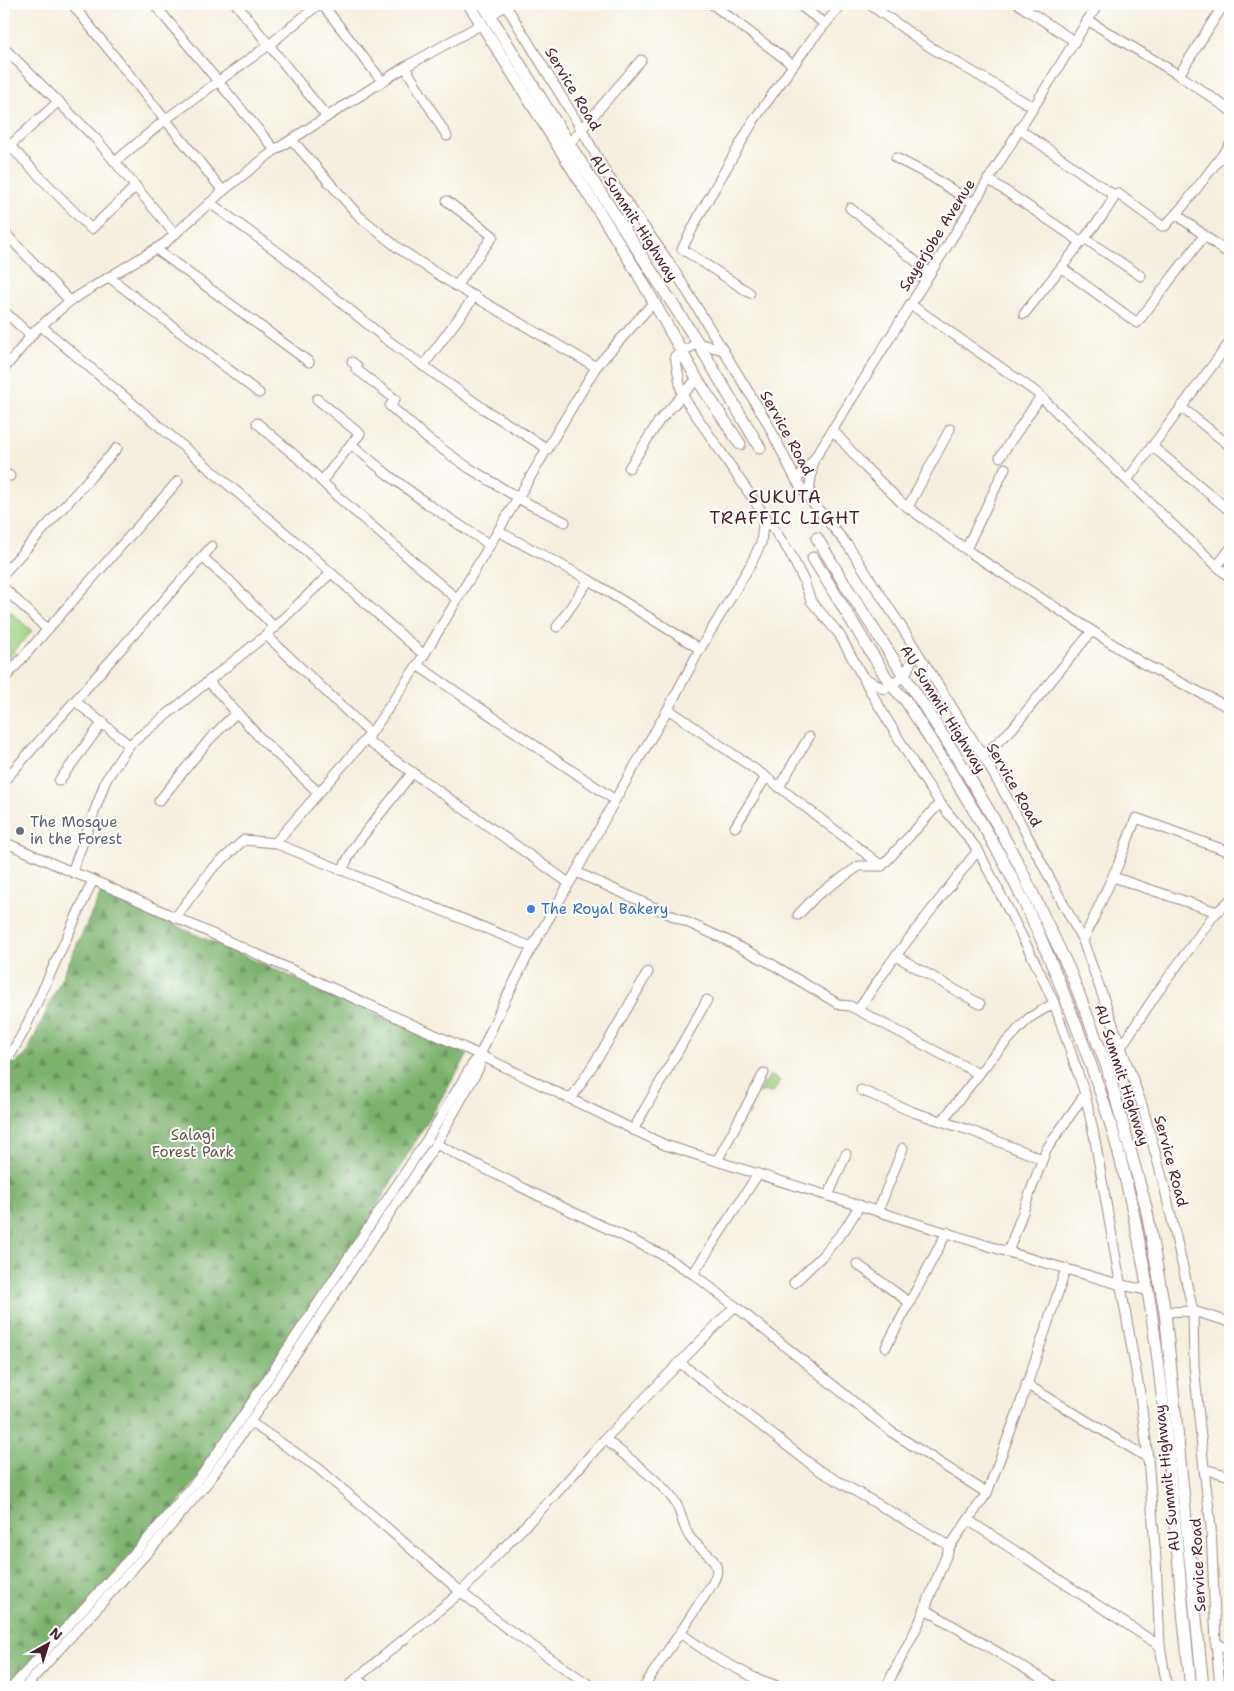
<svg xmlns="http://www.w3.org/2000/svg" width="1234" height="1691" font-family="'Shantell Sans',sans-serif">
  <defs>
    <pattern id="grass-dots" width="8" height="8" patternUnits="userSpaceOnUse" patternTransform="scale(1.25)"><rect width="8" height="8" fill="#9cd080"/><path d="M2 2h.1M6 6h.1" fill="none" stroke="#88b26f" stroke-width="1.8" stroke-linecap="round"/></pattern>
    <pattern id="forest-firs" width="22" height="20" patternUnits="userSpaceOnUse" patternTransform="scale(1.25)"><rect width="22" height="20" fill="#7db26e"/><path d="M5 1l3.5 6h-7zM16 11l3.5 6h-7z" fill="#68905b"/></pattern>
    <pattern id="park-tufts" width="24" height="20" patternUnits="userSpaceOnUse" patternTransform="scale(1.25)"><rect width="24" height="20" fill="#9cd080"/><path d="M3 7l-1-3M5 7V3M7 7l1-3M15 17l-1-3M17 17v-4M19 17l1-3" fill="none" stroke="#88b26f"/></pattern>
  </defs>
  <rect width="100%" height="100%" fill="#fff"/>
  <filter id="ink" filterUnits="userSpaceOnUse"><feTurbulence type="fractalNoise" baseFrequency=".02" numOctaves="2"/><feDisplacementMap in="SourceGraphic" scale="10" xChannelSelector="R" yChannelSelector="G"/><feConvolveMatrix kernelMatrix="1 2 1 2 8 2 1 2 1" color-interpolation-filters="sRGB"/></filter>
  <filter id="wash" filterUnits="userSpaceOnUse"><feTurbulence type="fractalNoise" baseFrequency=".0096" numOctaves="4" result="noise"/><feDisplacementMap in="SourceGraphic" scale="20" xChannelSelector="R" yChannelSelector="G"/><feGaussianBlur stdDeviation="1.12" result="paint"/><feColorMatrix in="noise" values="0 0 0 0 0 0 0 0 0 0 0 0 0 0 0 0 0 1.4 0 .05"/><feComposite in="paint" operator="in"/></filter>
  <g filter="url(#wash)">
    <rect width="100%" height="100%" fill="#f4efde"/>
    <!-- grass -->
    <polygon fill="url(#grass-dots)" stroke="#737856" points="770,1075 780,1081 774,1091 770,1093 765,1091 759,1093"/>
    <!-- forest -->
    <polygon fill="url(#forest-firs)" stroke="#64684c" points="101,893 468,1054 346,1257 193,1485 150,1539 19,1687 4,1687 4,1065 16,1063 26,1055"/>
    <!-- park -->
    <polygon fill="url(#park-tufts)" stroke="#737856" points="4,606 32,631 4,663"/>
  </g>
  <g filter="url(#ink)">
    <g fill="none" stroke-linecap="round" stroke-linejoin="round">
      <defs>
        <g id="minor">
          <polyline points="72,4 223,191"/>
          <polyline points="154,4 275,150"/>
          <polyline points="236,4 327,117"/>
          <polyline points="322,4 382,81"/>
          <polyline points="505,4 582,130 606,173 671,265 767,422 796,480 808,497 849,547 899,623 983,756 1009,801 1083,941 1142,1105 1163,1181 1193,1311 1194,1365 1204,1469 1211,1527 1216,1643 1220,1687"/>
          <polyline points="712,4 793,65"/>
          <polyline points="798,4 825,24"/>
          <polyline points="869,4 930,47 1033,107"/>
          <polyline points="1018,4 1074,41"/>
          <polyline points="4,5 5,4"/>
          <polyline points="490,15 509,4"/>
          <polyline points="1087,20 1179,75 1230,110"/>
          <polyline points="4,48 96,139 175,234"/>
          <polyline points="405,67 447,136"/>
          <polyline points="1179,75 1224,4"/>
          <polyline points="1019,129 1115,196"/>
          <polyline points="4,140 91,229 136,186"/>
          <polyline points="292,140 359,216 398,248 456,286 596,367"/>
          <polyline points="569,144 641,60"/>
          <polyline points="4,151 59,101"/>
          <polyline points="896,158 927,174 973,203"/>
          <polyline points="115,162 166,119 269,45 319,4"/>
          <polyline points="988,179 1081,242"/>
          <polyline points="447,201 493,236 456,286"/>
          <polyline points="210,203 282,255 386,339 484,409 548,449"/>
          <polyline points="850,208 930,273"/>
          <polyline points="1176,214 1225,251"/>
          <polyline points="4,232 70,301"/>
          <polyline points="1084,238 1141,276"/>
          <polyline points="156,249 309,362"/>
          <polyline points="1062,268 1137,323 1204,236"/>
          <polyline points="109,277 259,393"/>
          <polyline points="750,293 682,249 701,212 754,120 810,42 842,4"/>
          <polyline points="910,304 1036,392 1174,526 1230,578"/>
          <polyline points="4,311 31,336"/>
          <polyline points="1024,314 1103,215 1117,193 1162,226 1165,226 1184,205 1230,145"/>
          <polyline points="41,326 303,548 424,655"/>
          <polyline points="723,350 698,343 675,356 682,395 790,553 804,581 811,601 839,634 876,701 917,769 940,803 978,850 1036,964 1054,1003 1085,1094 1094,1135 1140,1394 1148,1458 1156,1559 1160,1646 1167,1687"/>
          <polyline points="352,362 357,366 356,369 395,399 390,406 429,440 469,468 525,502 565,522"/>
          <polyline points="423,366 475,296"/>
          <polyline points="4,369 36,330 70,301 165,243 223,191 275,150 405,67 482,24"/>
          <polyline points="317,399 360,434 351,444 387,474 426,503 490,545"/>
          <polyline points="1181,407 1230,446"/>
          <polyline points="257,423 299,459 338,497 457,599"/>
          <polyline points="832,429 865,467 902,503 971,553 1142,663 1230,708"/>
          <polyline points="1152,446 1230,511"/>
          <polyline points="1000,457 1041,396"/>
          <polyline points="629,468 659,421 697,379"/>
          <polyline points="4,473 10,476"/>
          <polyline points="796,480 813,461 1098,4"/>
          <polyline points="1127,480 1230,342"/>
          <polyline points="322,481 351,444"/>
          <polyline points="808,497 809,493 813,462"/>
          <polyline points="908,507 950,429"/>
          <polyline points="498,531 589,580 700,649"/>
          <polyline points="966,549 1005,468"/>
          <polyline points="202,557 231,582 275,628"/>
          <polyline points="1217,566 1230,549"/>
          <polyline points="4,573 117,448"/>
          <polyline points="4,588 47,629"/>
          <polyline points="557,627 589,580"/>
          <polyline points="266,635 369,732 369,742 569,883"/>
          <polyline points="417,665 615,800"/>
          <polyline points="863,677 884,689 905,676 916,650"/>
          <polyline points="4,679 178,481"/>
          <polyline points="208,681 261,739 319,793"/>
          <polyline points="75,701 129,745"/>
          <polyline points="668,709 766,777 882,866"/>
          <polyline points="983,756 1012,729 1092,631"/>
          <polyline points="4,781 212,546"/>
          <polyline points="59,781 103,722"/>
          <polyline points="779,787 809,737"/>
          <polyline points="159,801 209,740 236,713"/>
          <polyline points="735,827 766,777"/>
          <polyline points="4,842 72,872 93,880 480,1055 665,1145 1008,1252 1121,1285 1147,1290"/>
          <polyline points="275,843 372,732 424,655 596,367 653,303"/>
          <polyline points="342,870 354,847 413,772"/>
          <polyline points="72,872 106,780 129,745 266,635 331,573"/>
          <polyline points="576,872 724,939 770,963 840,1005 850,1006 979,1074"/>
          <polyline points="1113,877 1217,912"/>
          <polyline points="798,915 817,895 859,866 882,866 940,803"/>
          <polyline points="175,918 211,870 244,840 275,843 532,947"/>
          <polyline points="1083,941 1118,865 1136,818 1230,852"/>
          <polyline points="896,956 980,1004"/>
          <polyline points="858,1010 891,962 978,850"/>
          <polyline points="1121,1047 1157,993 1214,915 1230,900"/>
          <polyline points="4,1059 11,1054 24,1031 93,880"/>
          <polyline points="861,1090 913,1112 972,1131 1042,1159"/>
          <polyline points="571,1099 609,1040 648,972"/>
          <polyline points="942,1121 993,1056 1029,1018 1054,1003"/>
          <polyline points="633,1130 707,1000"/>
          <polyline points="436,1144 535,1194 663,1255 693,1274 735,1306 890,1431 987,1493"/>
          <polyline points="717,1161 764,1073"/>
          <polyline points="828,1196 846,1154"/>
          <polyline points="878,1211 903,1148"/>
          <polyline points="1008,1252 1046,1150 1085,1094"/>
          <polyline points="857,1264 910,1303"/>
          <polyline points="693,1274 758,1174"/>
          <polyline points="794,1283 824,1254 845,1229 860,1205"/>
          <polyline points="1165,1312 1193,1311 1230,1322"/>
          <polyline points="886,1347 947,1232"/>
          <polyline points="679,1362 817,1469 950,1546"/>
          <polyline points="1026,1384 1148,1458"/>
          <polyline points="250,1422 318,1468 461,1592 505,1627 592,1687"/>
          <path d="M 605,1439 C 626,1457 659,1479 675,1502 C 683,1514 682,1529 692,1540 C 700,1549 721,1560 716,1575 C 713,1586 704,1596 698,1605 C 681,1633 661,1659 644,1687"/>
          <polyline points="1204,1469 1230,1476"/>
          <polyline points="968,1520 1160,1646"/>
          <polyline points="925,1609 1056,1687"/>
          <polyline points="680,1633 713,1656 755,1678 780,1687"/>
          <polyline points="1216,1643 1230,1650"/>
          <polyline points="357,1678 367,1687"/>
          <polyline points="12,1687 150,1536 201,1476 242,1417 428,1138 472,1065 480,1055 502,1006 532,947 576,872 615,800 668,709 700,649 751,564 761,543 764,515"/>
          <polyline points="25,1687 157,1542 208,1482 250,1422 436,1144 479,1068 480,1056"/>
          <polyline points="348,1687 357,1678 461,1592 551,1499 605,1439 735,1306"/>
          <polyline points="886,1687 920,1621 950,1546 987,1493 1018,1411 1066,1269"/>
        </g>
        <g id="major">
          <polyline points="469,4 637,272 697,379 740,444"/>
          <polyline points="483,4 569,144 698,343 760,448"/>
          <polyline points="817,538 844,583 959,760 999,828 1020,867 1070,971 1107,1067 1146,1207 1165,1312 1203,1687"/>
          <path d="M 813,558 L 891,685 L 906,701 C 935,747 964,793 991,839 C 1025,898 1052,961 1076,1025 C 1094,1072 1111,1120 1123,1169 C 1166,1338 1171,1514 1191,1687"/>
        </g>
      </defs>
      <!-- minor casing -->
      <use href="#minor" stroke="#9f8784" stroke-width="11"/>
      <!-- major casing -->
      <use href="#major" stroke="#9f8784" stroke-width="13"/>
      <!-- minor -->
      <use href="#minor" stroke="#fff" stroke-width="9"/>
      <!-- major -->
      <use href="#major" stroke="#fff" stroke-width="11"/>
    </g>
  </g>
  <!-- markers -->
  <circle fill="#6b7280" stroke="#fff" stroke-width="2" cx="20" cy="831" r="5"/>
  <circle fill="#3f7fe0" stroke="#fff" stroke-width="2" cx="531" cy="909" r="5"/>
  <g text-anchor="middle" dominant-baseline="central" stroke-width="4" stroke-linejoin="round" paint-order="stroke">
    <!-- street labels -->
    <g font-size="15" fill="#4a1f2b" stroke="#fff">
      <text transform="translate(573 89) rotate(59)">Service Road</text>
      <text transform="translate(634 218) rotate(57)">AU Summit Highway</text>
      <text transform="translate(937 235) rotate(-58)">Sayerjobe Avenue</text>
      <text transform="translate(787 433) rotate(61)">Service Road</text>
      <text transform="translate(943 709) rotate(58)">AU Summit Highway</text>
      <text transform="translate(1014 785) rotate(60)">Service Road</text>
      <text transform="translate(1122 1075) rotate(72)">AU Summit Highway</text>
      <text transform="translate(1171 1161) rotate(75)">Service Road</text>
      <text transform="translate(1167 1478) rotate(-96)">AU Summit Highway</text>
      <text transform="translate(1198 1565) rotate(-93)">Service Road</text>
    </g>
    <!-- worship labels -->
    <g font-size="15" fill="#5b616d" stroke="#fff" text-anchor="start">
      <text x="30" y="822">The Mosque<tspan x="30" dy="17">in the Forest</tspan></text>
    </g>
    <!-- shop labels -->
    <g font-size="15" fill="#366cbe" stroke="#fff" text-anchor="start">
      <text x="541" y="909">The Royal Bakery</text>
    </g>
    <!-- park labels -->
    <g font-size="15" fill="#635444" stroke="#fff">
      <text x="193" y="1135">Salagi<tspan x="193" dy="17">Forest Park</tspan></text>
    </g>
    <!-- quarter labels -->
    <g font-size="18" letter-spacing="1" fill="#4a1f2b" stroke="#fff">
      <text x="785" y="497">SUKUTA<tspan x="785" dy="21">TRAFFIC LIGHT</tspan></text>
    </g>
  </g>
  <!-- margin -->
  <rect width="1234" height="1691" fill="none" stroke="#fff" stroke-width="20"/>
  <!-- north arrow -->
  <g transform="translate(48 1644) rotate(39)" stroke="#ffffff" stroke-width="4" paint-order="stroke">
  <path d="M0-4L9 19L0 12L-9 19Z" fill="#4a1f2b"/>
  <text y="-8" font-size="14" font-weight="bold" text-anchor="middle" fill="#4a1f2b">N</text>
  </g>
</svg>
